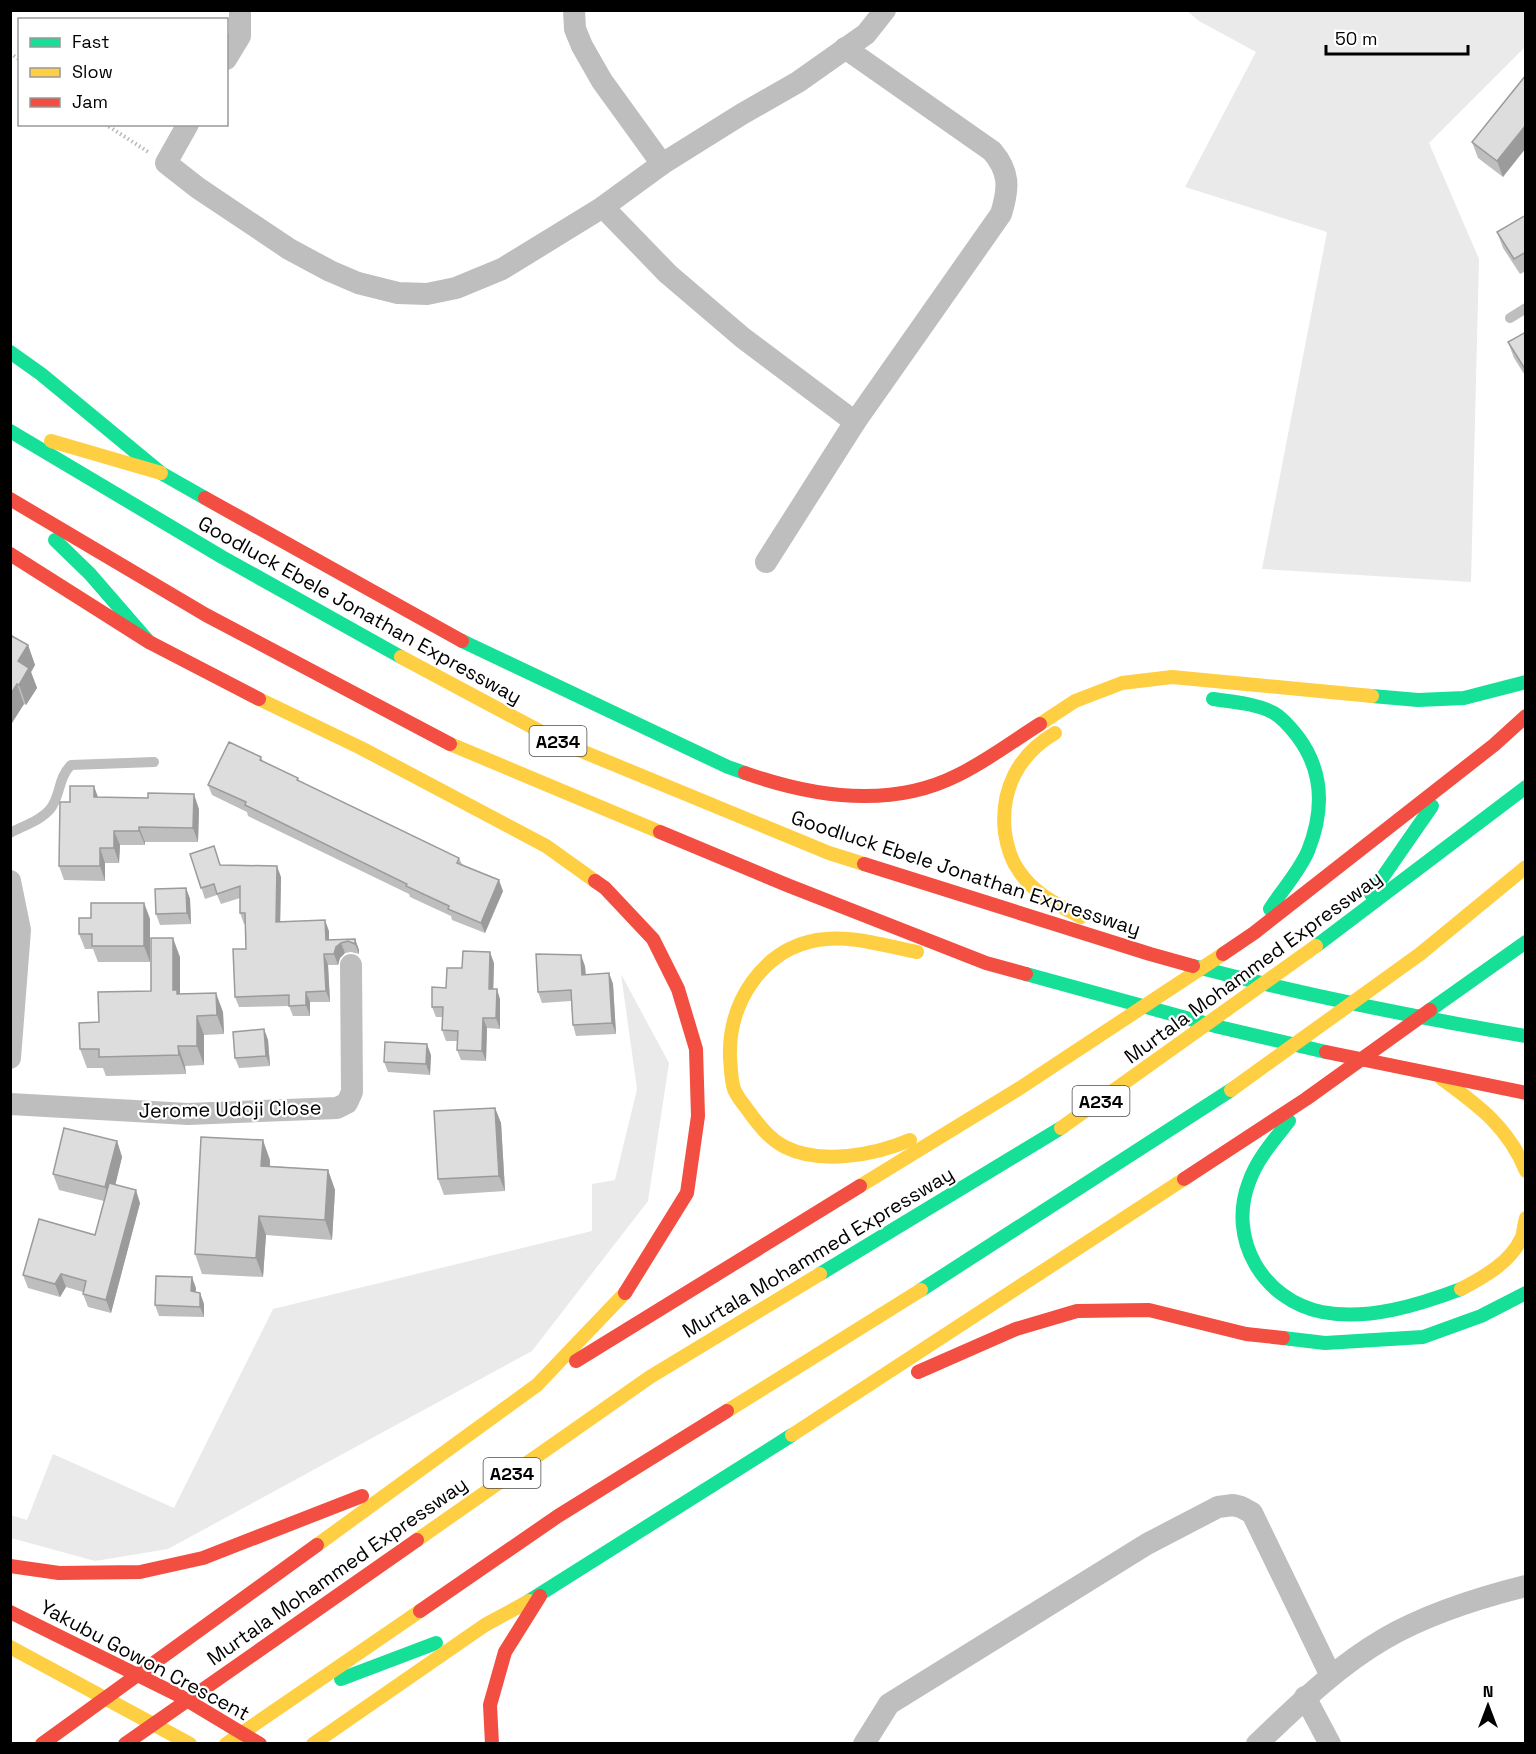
<svg xmlns="http://www.w3.org/2000/svg" width="1536" height="1754" font-family="'Space Grotesk',sans-serif">
  <rect width="100%" height="100%" fill="#fff"/>
  <!-- green -->
  <g fill="#eaeaea">
    <polygon points="1187,11 1525,11 1525,47 1429,143 1479,259 1471,582 1262,569 1327,232 1185,187 1256,52 1199,21"/>
    <polygon points="621,974 669,1063 648,1201 532,1351 168,1549 95,1561 11,1538 10,1515 27,1520 53,1454 174,1508 273,1309 592,1231 592,1184 615,1180 637,1089"/>
  </g>
  <g fill="none" stroke-linecap="round" stroke-linejoin="round">
    <!-- path -->
    <g stroke="#b8b8b8" stroke-width="4" stroke-dasharray="1.5 3" stroke-linecap="butt">
      <polyline points="10,53 20,60"/>
      <polyline points="105,124 150,153"/>
    </g>
    <!-- lane -->
    <g stroke="#bebebe" stroke-width="10">
      <polyline points="1510,318 1526,308"/>
      <path d="M 10,833 C 23,826 42,820 51,808 C 61,794 58,778 71,765 L 154,762"/>
    </g>
    <!-- street -->
    <g stroke="#bebebe" stroke-width="22">
      <polyline points="574,10 575,29 582,46 602,81 662,164"/>
      <polyline points="226,59 240,36 240,10"/>
      <polyline points="188,124 166,163 198,188 289,249 330,271 358,283 398,293 427,294 456,288 502,269 603,207 662,164 742,114 798,82 866,34 885,10"/>
      <polyline points="603,207 668,274 743,338 855,422"/>
      <path d="M 766,562 L 855,422 L 1001,214 C 1009,188 1010,172 992,151 L 845,48"/>
      <polyline points="10,881 20,930 10,1058"/>
      <polyline points="10,1104 188,1114 337,1108 347,1103 352,1092 351,965"/>
      <polyline points="1305,1697 1330,1744"/>
      <polyline points="864,1744 889,1704 1147,1544 1218,1507 1233,1505 1241,1507 1252,1513 1331,1676"/>
      <path d="M 1257,1744 C 1297,1706 1336,1667 1384,1639 C 1427,1614 1478,1598 1526,1586"/>
    </g>
    <!-- fast -->
    <g stroke="#16e098" stroke-width="14">
      <polyline points="10,352 41,374 161,473 205,498"/>
      <polyline points="10,431 222,557 401,657"/>
      <polyline points="55,540 90,574 149,642"/>
      <polyline points="462,641 728,767 745,773"/>
      <polyline points="1372,696 1418,700 1464,698 1526,682"/>
      <path d="M 1213,699 C 1232,702 1254,703 1272,712 C 1282,717 1291,728 1298,737 C 1324,772 1324,811 1308,851 C 1299,872 1282,890 1270,909"/>
      <polyline points="1371,894 1432,806"/>
      <polyline points="1316,946 1526,787"/>
      <path d="M 1193,966 C 1304,995 1413,1017 1526,1036"/>
      <polyline points="1026,974 1219,1027 1326,1052"/>
      <polyline points="1430,1010 1526,942"/>
      <path d="M 1289,1121 C 1274,1140 1257,1159 1249,1182 C 1227,1239 1263,1300 1322,1312 C 1367,1321 1419,1305 1461,1289"/>
      <polyline points="820,1274 1061,1128"/>
      <polyline points="921,1290 1231,1090"/>
      <polyline points="1283,1338 1325,1343 1423,1337 1481,1316 1526,1293"/>
      <polyline points="529,1601 792,1435"/>
      <polyline points="341,1679 436,1643"/>
    </g>
    <!-- slow -->
    <g stroke="#ffcf43" stroke-width="14">
      <polyline points="51,441 161,473"/>
      <polyline points="401,657 562,743 829,853 864,864"/>
      <polyline points="259,699 361,748 546,846 595,881"/>
      <polyline points="1040,724 1075,701 1122,683 1172,677 1372,696"/>
      <path d="M 1055,733 C 1018,755 1000,790 1005,833 C 1007,846 1011,860 1019,871 C 1033,893 1058,905 1081,917"/>
      <polyline points="450,744 660,832"/>
      <path d="M 1442,1079 C 1479,1106 1508,1127 1526,1171"/>
      <polyline points="1231,1090 1420,954 1526,867"/>
      <polyline points="1061,1128 1316,946"/>
      <path d="M 910,1140 C 875,1155 821,1165 785,1147 C 769,1139 757,1123 747,1109 C 742,1102 737,1097 734,1089 C 731,1080 731,1068 730,1058 C 728,1003 762,950 817,940 C 850,934 885,946 917,952"/>
      <polyline points="860,1186 1020,1088 1223,954"/>
      <path d="M 1461,1289 C 1484,1277 1511,1262 1522,1237 C 1524,1231 1524,1224 1526,1218"/>
      <polyline points="727,1411 921,1290"/>
      <polyline points="792,1435 1184,1179"/>
      <polyline points="417,1540 650,1377 820,1274"/>
      <polyline points="317,1545 537,1385 625,1293"/>
      <polyline points="10,1647 190,1744"/>
      <polyline points="226,1744 420,1611"/>
      <polyline points="313,1744 485,1625 529,1601"/>
    </g>
    <!-- jam -->
    <g stroke="#f24e42" stroke-width="14">
      <polyline points="205,498 462,641"/>
      <polyline points="10,499 206,615 450,744"/>
      <polyline points="10,554 149,642 259,699"/>
      <path d="M 745,773 C 813,797 891,809 958,775 C 987,761 1013,741 1040,724"/>
      <polyline points="660,832 787,885 986,963 1026,974"/>
      <polyline points="864,864 1150,954 1193,966"/>
      <polyline points="595,881 605,888 653,939 678,989 696,1049 698,1116 687,1193 625,1293"/>
      <polyline points="1223,954 1254,933 1494,745 1526,716"/>
      <polyline points="1326,1052 1526,1093"/>
      <polyline points="1184,1179 1306,1099 1430,1010"/>
      <polyline points="576,1361 860,1186"/>
      <polyline points="918,1372 1016,1329 1077,1311 1149,1310 1246,1334 1283,1338"/>
      <polyline points="10,1566 59,1573 140,1572 203,1558 362,1496"/>
      <polyline points="420,1611 558,1516 727,1411"/>
      <polyline points="10,1612 180,1696 260,1744"/>
      <polyline points="42,1744 317,1545"/>
      <polyline points="125,1744 417,1540"/>
      <polyline points="492,1744 490,1705 505,1652 540,1596"/>
    </g>
  </g>
  <!-- wall -->
  <g fill="#bebebe">
    <polygon points="1526,75 1503,177 1478,158 1472,142"/>
    <polygon points="1526,215 1526,271 1520,274 1503,248 1497,232"/>
    <polygon points="1526,332 1526,377 1514,358 1508,342"/>
    <polygon points="10,635 28,645 35,665 31,672 37,688 26,705 24,704 10,726"/>
    <polygon points="261,757 263,761 298,778 299,781 459,858 462,864 503,891 485,933 452,920 451,916 410,897 409,894 248,816 247,812 212,795 208,785"/>
    <polygon points="98,797 199,809 198,842 145,842 145,845 120,845 119,863 105,863 105,881 64,880 59,866"/>
    <polygon points="190,854 220,865 281,877 280,922 329,931 329,940 355,939 359,950 359,954 351,952 345,953 340,958 338,965 328,965 330,1002 310,1002 310,1016 293,1016 289,1006 239,1007 235,997 246,949 246,924 244,924 240,913 240,898 221,904 217,895 205,899"/>
    <polygon points="186,888 190,899 191,924 160,925 156,914"/>
    <polygon points="144,903 150,919 150,962 98,962 93,949 85,949 79,934 91,918"/>
    <polygon points="180,957 180,994 223,1012 224,1034 204,1035 204,1065 185,1066 186,1074 106,1076 103,1068 87,1068 80,1049 99,1022 151,991"/>
    <polygon points="494,963 493,989 500,999 500,1029 487,1028 486,1061 461,1060 457,1050 457,1041 446,1041 442,1030 443,1017 436,1017 432,1007 462,968"/>
    <polygon points="585,966 586,975 609,973 613,984 616,1034 576,1036 573,1025 571,1001 542,1003 538,992"/>
    <polygon points="264,1029 268,1040 270,1066 239,1068 235,1058"/>
    <polygon points="431,1055 430,1075 388,1072 384,1062"/>
    <polygon points="495,1108 501,1123 505,1191 444,1195 438,1179"/>
    <polygon points="117,1141 122,1157 115,1185 140,1203 111,1313 88,1307 83,1294 83,1292 66,1287 60,1297 28,1288 23,1275 95,1235 104,1201 59,1190 53,1174"/>
    <polygon points="270,1160 270,1166 328,1170 335,1190 332,1240 266,1235 263,1277 202,1274 195,1254"/>
    <polygon points="196,1288 195,1292 200,1293 204,1304 204,1317 159,1316 155,1305"/>
  </g>
  <!-- shaded-wall -->
  <g fill="#9b9b9b">
    <polygon points="1526,125 1526,148 1503,177 1497,161"/>
    <polygon points="28,645 35,665 31,672 37,688 26,705 19,685 18,661"/>
    <polygon points="17,684 24,704 10,726 10,695"/>
    <polygon points="94,786 99,800 94,797"/>
    <polygon points="194,794 199,809 198,842 193,828"/>
    <polygon points="139,827 145,842 145,845 139,831"/>
    <polygon points="114,831 120,845 119,863 114,848"/>
    <polygon points="100,848 105,863 105,881 100,866"/>
    <polygon points="277,866 281,877 280,933 276,922"/>
    <polygon points="499,880 503,891 485,933 481,923"/>
    <polygon points="186,888 190,899 191,924 187,913"/>
    <polygon points="144,903 150,919 150,962 144,946"/>
    <polygon points="325,920 329,931 329,951 326,940"/>
    <polygon points="173,938 180,957 180,998 173,990"/>
    <polygon points="355,939 359,950 359,954 355,944"/>
    <polygon points="341,943 345,953 340,958 338,965 334,954 336,947"/>
    <polygon points="490,952 494,963 493,999 489,989"/>
    <polygon points="324,954 328,965 330,1002 326,991"/>
    <polygon points="581,955 585,966 586,985 582,975"/>
    <polygon points="609,973 613,984 616,1034 612,1023"/>
    <polygon points="497,989 500,999 500,1029 496,1018"/>
    <polygon points="306,992 310,1002 310,1016 306,1005"/>
    <polygon points="216,993 223,1012 224,1034 217,1015"/>
    <polygon points="197,1016 204,1035 204,1065 197,1046"/>
    <polygon points="483,1018 487,1028 486,1061 482,1051"/>
    <polygon points="264,1029 268,1040 270,1066 266,1056"/>
    <polygon points="427,1044 431,1055 430,1075 426,1064"/>
    <polygon points="178,1046 185,1066 186,1074 179,1055"/>
    <polygon points="495,1108 501,1123 505,1191 499,1176"/>
    <polygon points="263,1140 270,1160 269,1185 261,1166"/>
    <polygon points="117,1141 122,1157 111,1203 105,1187"/>
    <polygon points="328,1170 335,1190 332,1240 325,1220"/>
    <polygon points="136,1190 140,1203 111,1313 106,1300"/>
    <polygon points="259,1216 266,1235 263,1277 256,1258"/>
    <polygon points="61,1274 66,1287 60,1297 55,1284"/>
    <polygon points="192,1277 196,1288 195,1301 191,1291"/>
    <polygon points="200,1293 204,1304 204,1317 200,1307"/>
  </g>
  <!-- building -->
  <g fill="#ddd" stroke="#9b9b9b" stroke-width="1.5">
    <polygon points="1526,75 1526,125 1497,161 1472,142"/>
    <polygon points="1526,215 1526,252 1514,259 1497,232"/>
    <polygon points="1526,332 1526,368 1525,369 1508,342"/>
    <polygon points="10,635 28,645 18,661 29,668 19,685 17,684 10,695"/>
    <polygon points="229,742 261,757 260,760 298,778 297,780 459,858 457,863 499,880 481,923 448,909 449,906 406,886 407,884 245,805 246,802 208,785"/>
    <polygon points="70,786 94,786 94,797 148,798 148,793 194,794 193,828 139,827 139,831 114,831 114,848 100,848 100,866 59,866 60,802 70,802"/>
    <polygon points="214,846 220,865 277,866 276,922 325,920 326,940 355,939 355,944 348,941 341,943 336,947 334,954 324,954 326,991 306,992 306,1005 289,1006 289,995 235,997 233,949 246,949 245,913 240,913 240,886 217,894 214,884 201,888 190,854"/>
    <polygon points="186,888 187,913 156,914 155,889"/>
    <polygon points="91,903 144,903 144,946 92,946 92,934 79,934 79,918 91,918"/>
    <polygon points="151,938 173,938 173,990 177,990 177,994 216,993 217,1015 197,1016 197,1046 178,1046 179,1055 99,1057 99,1049 80,1049 79,1023 99,1022 98,992 151,991"/>
    <polygon points="463,951 490,952 489,989 497,989 496,1018 483,1018 482,1051 457,1050 458,1031 442,1030 443,1007 432,1007 432,987 446,988 447,968 462,968"/>
    <polygon points="536,954 581,955 582,975 609,973 612,1023 573,1025 571,990 538,992"/>
    <polygon points="264,1029 266,1056 235,1058 233,1032"/>
    <polygon points="385,1042 427,1044 426,1064 384,1062"/>
    <polygon points="495,1108 499,1176 438,1179 434,1111"/>
    <polygon points="64,1128 117,1141 105,1187 53,1174"/>
    <polygon points="201,1137 263,1140 261,1166 328,1170 325,1220 259,1216 256,1258 195,1254"/>
    <polygon points="109,1183 136,1190 106,1300 83,1294 86,1281 61,1274 55,1284 23,1275 39,1219 95,1235"/>
    <polygon points="156,1276 192,1277 191,1291 200,1293 200,1307 155,1305"/>
  </g>
  <g text-anchor="middle" dominant-baseline="central" stroke-width="4.5" stroke-linejoin="round" paint-order="stroke">
    <!-- shield labels -->
    <g fill="#fff" stroke="#4c4c4c" stroke-width="1.5">
      <rect x="529.5" y="726" width="57" height="30" rx="4.5"/>
      <rect x="1072.5" y="1086" width="57" height="30" rx="4.5"/>
      <rect x="483.5" y="1458" width="57" height="30" rx="4.5"/>
    </g>
    <g font-size="18" font-weight="bold" fill="#000">
      <text x="558" y="741">A234</text>
      <text x="1101" y="1101">A234</text>
      <text x="512" y="1473">A234</text>
    </g>
    <!-- street labels -->
    <g font-size="20" fill="#000" stroke="#fff">
      <text transform="translate(360 610) rotate(29)">Goodluck Ebele Jonathan Expressway</text>
      <text transform="translate(966 873) rotate(18)">Goodluck Ebele Jonathan Expressway</text>
      <text transform="translate(1253 967) rotate(-36)">Murtala Mohammed Expressway</text>
      <text transform="translate(230 1109) rotate(-1)">Jerome Udoji Close</text>
      <text transform="translate(818 1252) rotate(-31)">Murtala Mohammed Expressway</text>
      <text transform="translate(337 1571) rotate(-35)">Murtala Mohammed Expressway</text>
      <text transform="translate(145 1660) rotate(28)">Yakubu Gowon Crescent</text>
    </g>
  </g>
  <!-- border -->
  <rect width="1536" height="1754" fill="none" stroke="#000000" stroke-width="24"/>
  <!-- legend -->
  <rect x="18" y="18" width="210" height="108" fill="#ffffff" stroke="#999999" stroke-width="1.5"/>
  <rect x="30" y="38" width="30" height="9" fill="#16e098" stroke="#999999" stroke-width="1.5"/>
  <text x="72" y="48" font-size="18" fill="#000000">Fast</text>
  <rect x="30" y="68" width="30" height="9" fill="#ffcf43" stroke="#999999" stroke-width="1.5"/>
  <text x="72" y="78" font-size="18" fill="#000000">Slow</text>
  <rect x="30" y="98" width="30" height="9" fill="#f24e42" stroke="#999999" stroke-width="1.5"/>
  <text x="72" y="108" font-size="18" fill="#000000">Jam</text>
  <!-- north arrow -->
  <g transform="translate(1488 1706)" stroke="#ffffff" stroke-width="4.5" paint-order="stroke">
  <path d="M0-4.5L10 22L0 15L-10 22Z" fill="#000000"/>
  <text y="-9" font-size="16" font-weight="bold" text-anchor="middle" fill="#000000">N</text>
  </g>
  <!-- scale -->
  <path d="M1326 45v9h142v-9" fill="none" stroke="#000000" stroke-width="3"/>
  <text x="1335" y="45" font-size="18" fill="#000000" stroke="#ffffff" stroke-width="4.5" paint-order="stroke">50 m</text>
</svg>
